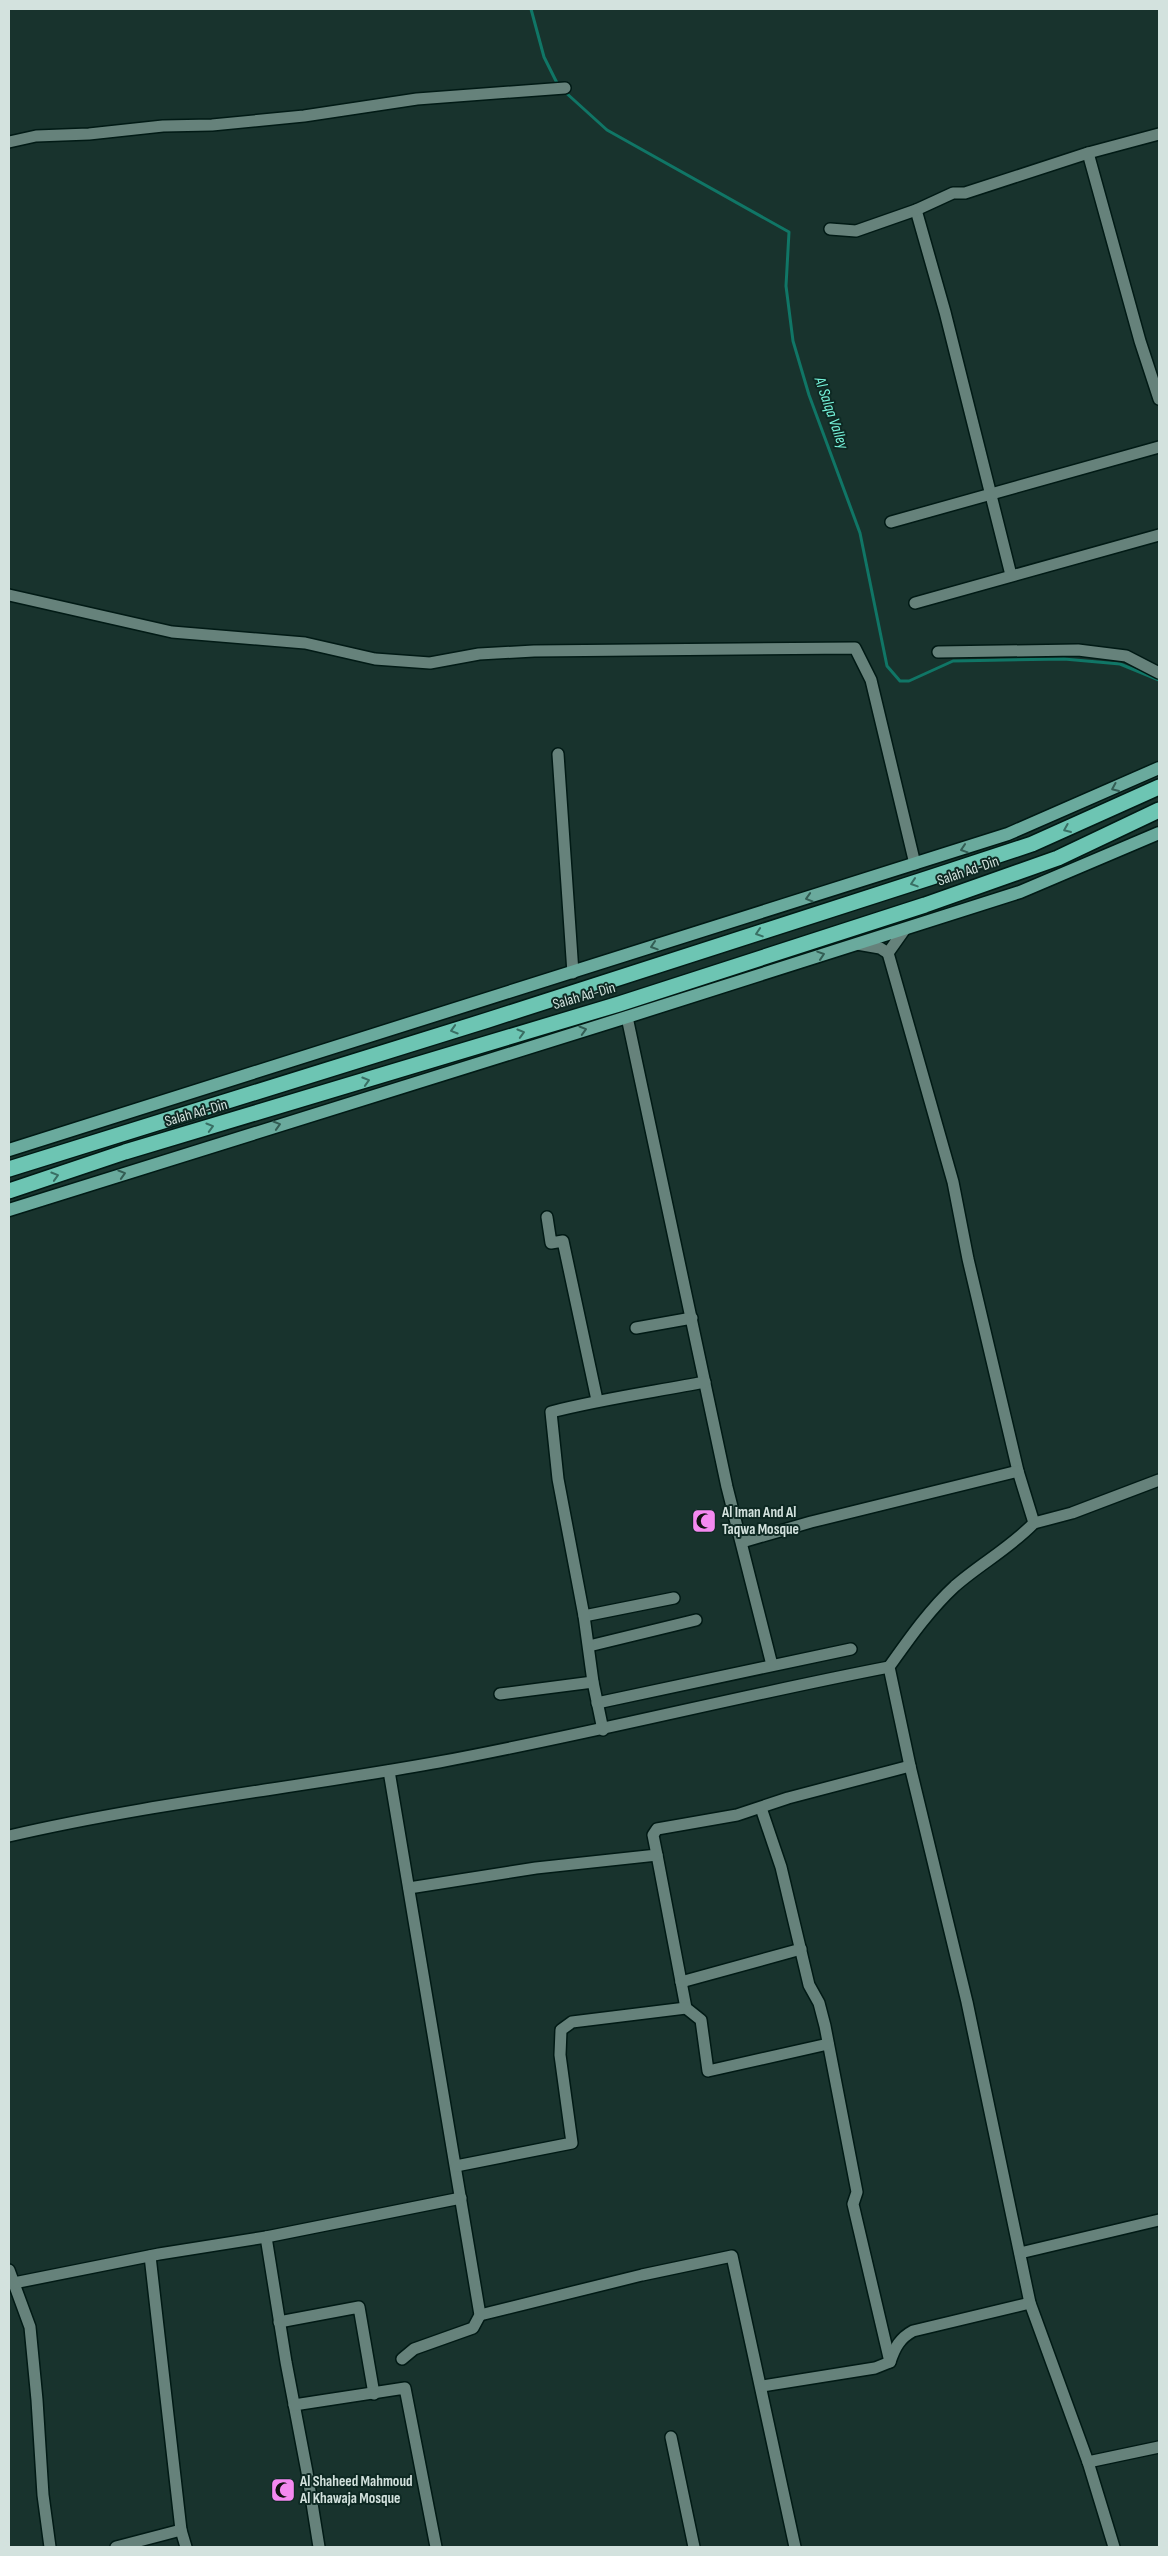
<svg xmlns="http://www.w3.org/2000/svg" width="1168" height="2556" font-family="'Sofia Sans Condensed',sans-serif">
  <rect width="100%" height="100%" fill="#18332d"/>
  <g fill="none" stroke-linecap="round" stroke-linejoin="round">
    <!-- stream -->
    <g stroke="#107666" stroke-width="3">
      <polyline points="531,9 544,57 558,85"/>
      <polyline points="564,91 607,130 789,232 786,286 793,341 809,395 860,533 887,666 900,681 909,681 953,661 1064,659 1120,664 1159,680"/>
    </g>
    <defs>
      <g id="minor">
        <polyline points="9,142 36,136 89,134 163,126 212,125 304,116 417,99 565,88"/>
        <polyline points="1088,153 1140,341 1159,399"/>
        <polyline points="916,210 945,312 1011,575"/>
        <polyline points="830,229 856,231 916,210 953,193 965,193 1088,153 1159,134"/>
        <polyline points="891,522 1159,447"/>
        <polyline points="9,595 172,632 305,643 375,659 430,663 479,654 534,651 855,648 871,680 915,864"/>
        <polyline points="915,603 1159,535"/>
        <polyline points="938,652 1078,650 1126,656 1159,673"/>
        <polyline points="558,754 573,973"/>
        <path d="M 905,929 L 888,953 L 953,1182 L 968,1259 L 1018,1471 L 1034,1523 C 1010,1548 980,1564 955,1586 C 929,1610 909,1639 889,1667 L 910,1766 L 967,2002 L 1030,2303 L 1088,2462 L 1114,2547"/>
        <polyline points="857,944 880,948 888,953"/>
        <polyline points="627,1017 727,1487 772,1665"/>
        <polyline points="547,1217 551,1243 563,1241 597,1400"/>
        <polyline points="636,1328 692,1318"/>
        <polyline points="1034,1523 1072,1513 1159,1480"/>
        <polyline points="742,1542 811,1522 1018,1471"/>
        <polyline points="584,1616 674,1598"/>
        <polyline points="589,1646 696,1620"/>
        <polyline points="500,1694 593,1682"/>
        <polyline points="597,1703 851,1649"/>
        <path d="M 603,1730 L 593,1682 L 584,1616 L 558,1479 L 551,1412 C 601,1399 653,1392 705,1382"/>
        <polyline points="389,1771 480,2315 473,2328 414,2349 402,2359"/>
        <polyline points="761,1808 781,1867 809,1985 819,2003 825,2026 857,2192 853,2204 890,2362"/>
        <path d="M 9,1836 C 151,1803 296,1788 439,1762 C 590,1734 738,1696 889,1667"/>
        <polyline points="657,1855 686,2008 701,2020 708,2071 828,2044"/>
        <polyline points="409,1888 536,1868 657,1855 653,1835 657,1829 737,1815 788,1798 910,1766"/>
        <polyline points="681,1982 801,1949"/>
        <polyline points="456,2166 572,2143 560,2055 561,2030 572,2022 686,2008"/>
        <polyline points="266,2237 286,2362 307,2472 319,2547"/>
        <polyline points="1020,2253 1159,2220"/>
        <polyline points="150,2256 181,2530 186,2547"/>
        <polyline points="9,2270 30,2327 37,2400 43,2495 50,2547"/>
        <polyline points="14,2283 159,2254 266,2237 461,2198"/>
        <polyline points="480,2315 642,2275 732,2256 795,2547"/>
        <polyline points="279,2322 359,2307 374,2394"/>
        <path d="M 762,2386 L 875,2368 L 890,2362 C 895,2347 900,2338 913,2331 L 1030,2303"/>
        <polyline points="294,2405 405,2388 436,2547"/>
        <polyline points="671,2437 694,2547"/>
        <polyline points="1088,2462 1159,2447"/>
        <polyline points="116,2547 181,2530"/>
      </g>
      <g id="major">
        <polyline points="9,1150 1008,834 1159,768"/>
        <polyline points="9,1210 627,1017 1020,892 1159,833"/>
      </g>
      <g id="highway">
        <polyline points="9,1169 488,1020 929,878 1032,844 1159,787"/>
        <polyline points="9,1191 125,1152 619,1004 925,905 1058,858 1159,810"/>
      </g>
    </defs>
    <!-- minor casing -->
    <use href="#minor" stroke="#011a15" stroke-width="14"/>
    <!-- major casing -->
    <use href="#major" stroke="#011a15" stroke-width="15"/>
    <!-- highway casing -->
    <use href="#highway" stroke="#011a15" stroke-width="18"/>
    <!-- minor -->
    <use href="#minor" stroke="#66827b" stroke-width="11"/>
    <!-- major -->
    <use href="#major" stroke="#6aaa9d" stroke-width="12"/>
    <!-- highway -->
    <use href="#highway" stroke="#6dc5b3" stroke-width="15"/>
  </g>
  <!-- one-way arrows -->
  <defs><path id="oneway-chevron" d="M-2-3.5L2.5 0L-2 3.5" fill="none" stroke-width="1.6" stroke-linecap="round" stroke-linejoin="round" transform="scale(1.25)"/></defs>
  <g stroke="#335d54">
    <use href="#oneway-chevron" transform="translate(1115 788) rotate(156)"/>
    <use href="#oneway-chevron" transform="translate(964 849) rotate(162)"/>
    <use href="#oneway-chevron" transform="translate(809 898) rotate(163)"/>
    <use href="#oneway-chevron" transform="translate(654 946) rotate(162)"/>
    <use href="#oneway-chevron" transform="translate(821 955) rotate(-18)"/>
    <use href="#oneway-chevron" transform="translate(583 1030) rotate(-16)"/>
    <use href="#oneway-chevron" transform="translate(277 1125) rotate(-17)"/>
    <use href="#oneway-chevron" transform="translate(122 1174) rotate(-17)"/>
  </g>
  <g stroke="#396f64">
    <use href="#oneway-chevron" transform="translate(1067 829) rotate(157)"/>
    <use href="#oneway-chevron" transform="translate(914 883) rotate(162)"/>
    <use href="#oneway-chevron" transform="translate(759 933) rotate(162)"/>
    <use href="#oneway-chevron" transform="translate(454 1030) rotate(163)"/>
    <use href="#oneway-chevron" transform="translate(521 1033) rotate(-16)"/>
    <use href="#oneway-chevron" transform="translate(366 1081) rotate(-17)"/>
    <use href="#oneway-chevron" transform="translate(210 1127) rotate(-16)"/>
    <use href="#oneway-chevron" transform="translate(55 1176) rotate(-17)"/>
  </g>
  <!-- icons -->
  <defs>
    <symbol id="mosque-square" viewBox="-11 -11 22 22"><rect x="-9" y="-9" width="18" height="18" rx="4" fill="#f489f0" stroke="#0e2923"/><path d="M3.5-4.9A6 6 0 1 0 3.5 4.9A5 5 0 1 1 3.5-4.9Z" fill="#111"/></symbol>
  </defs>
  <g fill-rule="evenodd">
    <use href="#mosque-square" x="690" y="1507" width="28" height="28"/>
    <use href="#mosque-square" x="269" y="2476" width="28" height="28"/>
  </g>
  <g text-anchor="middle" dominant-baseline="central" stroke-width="4" stroke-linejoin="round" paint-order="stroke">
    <!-- street labels -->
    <g font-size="15" fill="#d3e2de" stroke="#0e2923">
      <text transform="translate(968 871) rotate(-19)">Salah Ad-Din</text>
      <text transform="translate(584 996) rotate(-16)">Salah Ad-Din</text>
      <text transform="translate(196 1113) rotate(-16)">Salah Ad-Din</text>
    </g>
    <!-- poi labels -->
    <g font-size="15" font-weight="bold" fill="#d3e2de" stroke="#0e2923" text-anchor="start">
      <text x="722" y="1512">Al Iman And Al<tspan x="722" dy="17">Taqwa Mosque</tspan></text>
      <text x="300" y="2481">Al Shaheed Mahmoud<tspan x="300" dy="17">Al Khawaja Mosque</tspan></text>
    </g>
    <!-- water labels -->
    <g font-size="16" font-style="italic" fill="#77f5dc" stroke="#0e2923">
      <text transform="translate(831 413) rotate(71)">Al Salqa Valley</text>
    </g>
  </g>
  <!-- border -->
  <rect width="1168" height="2556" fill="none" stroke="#d3e2de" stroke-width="20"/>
</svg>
